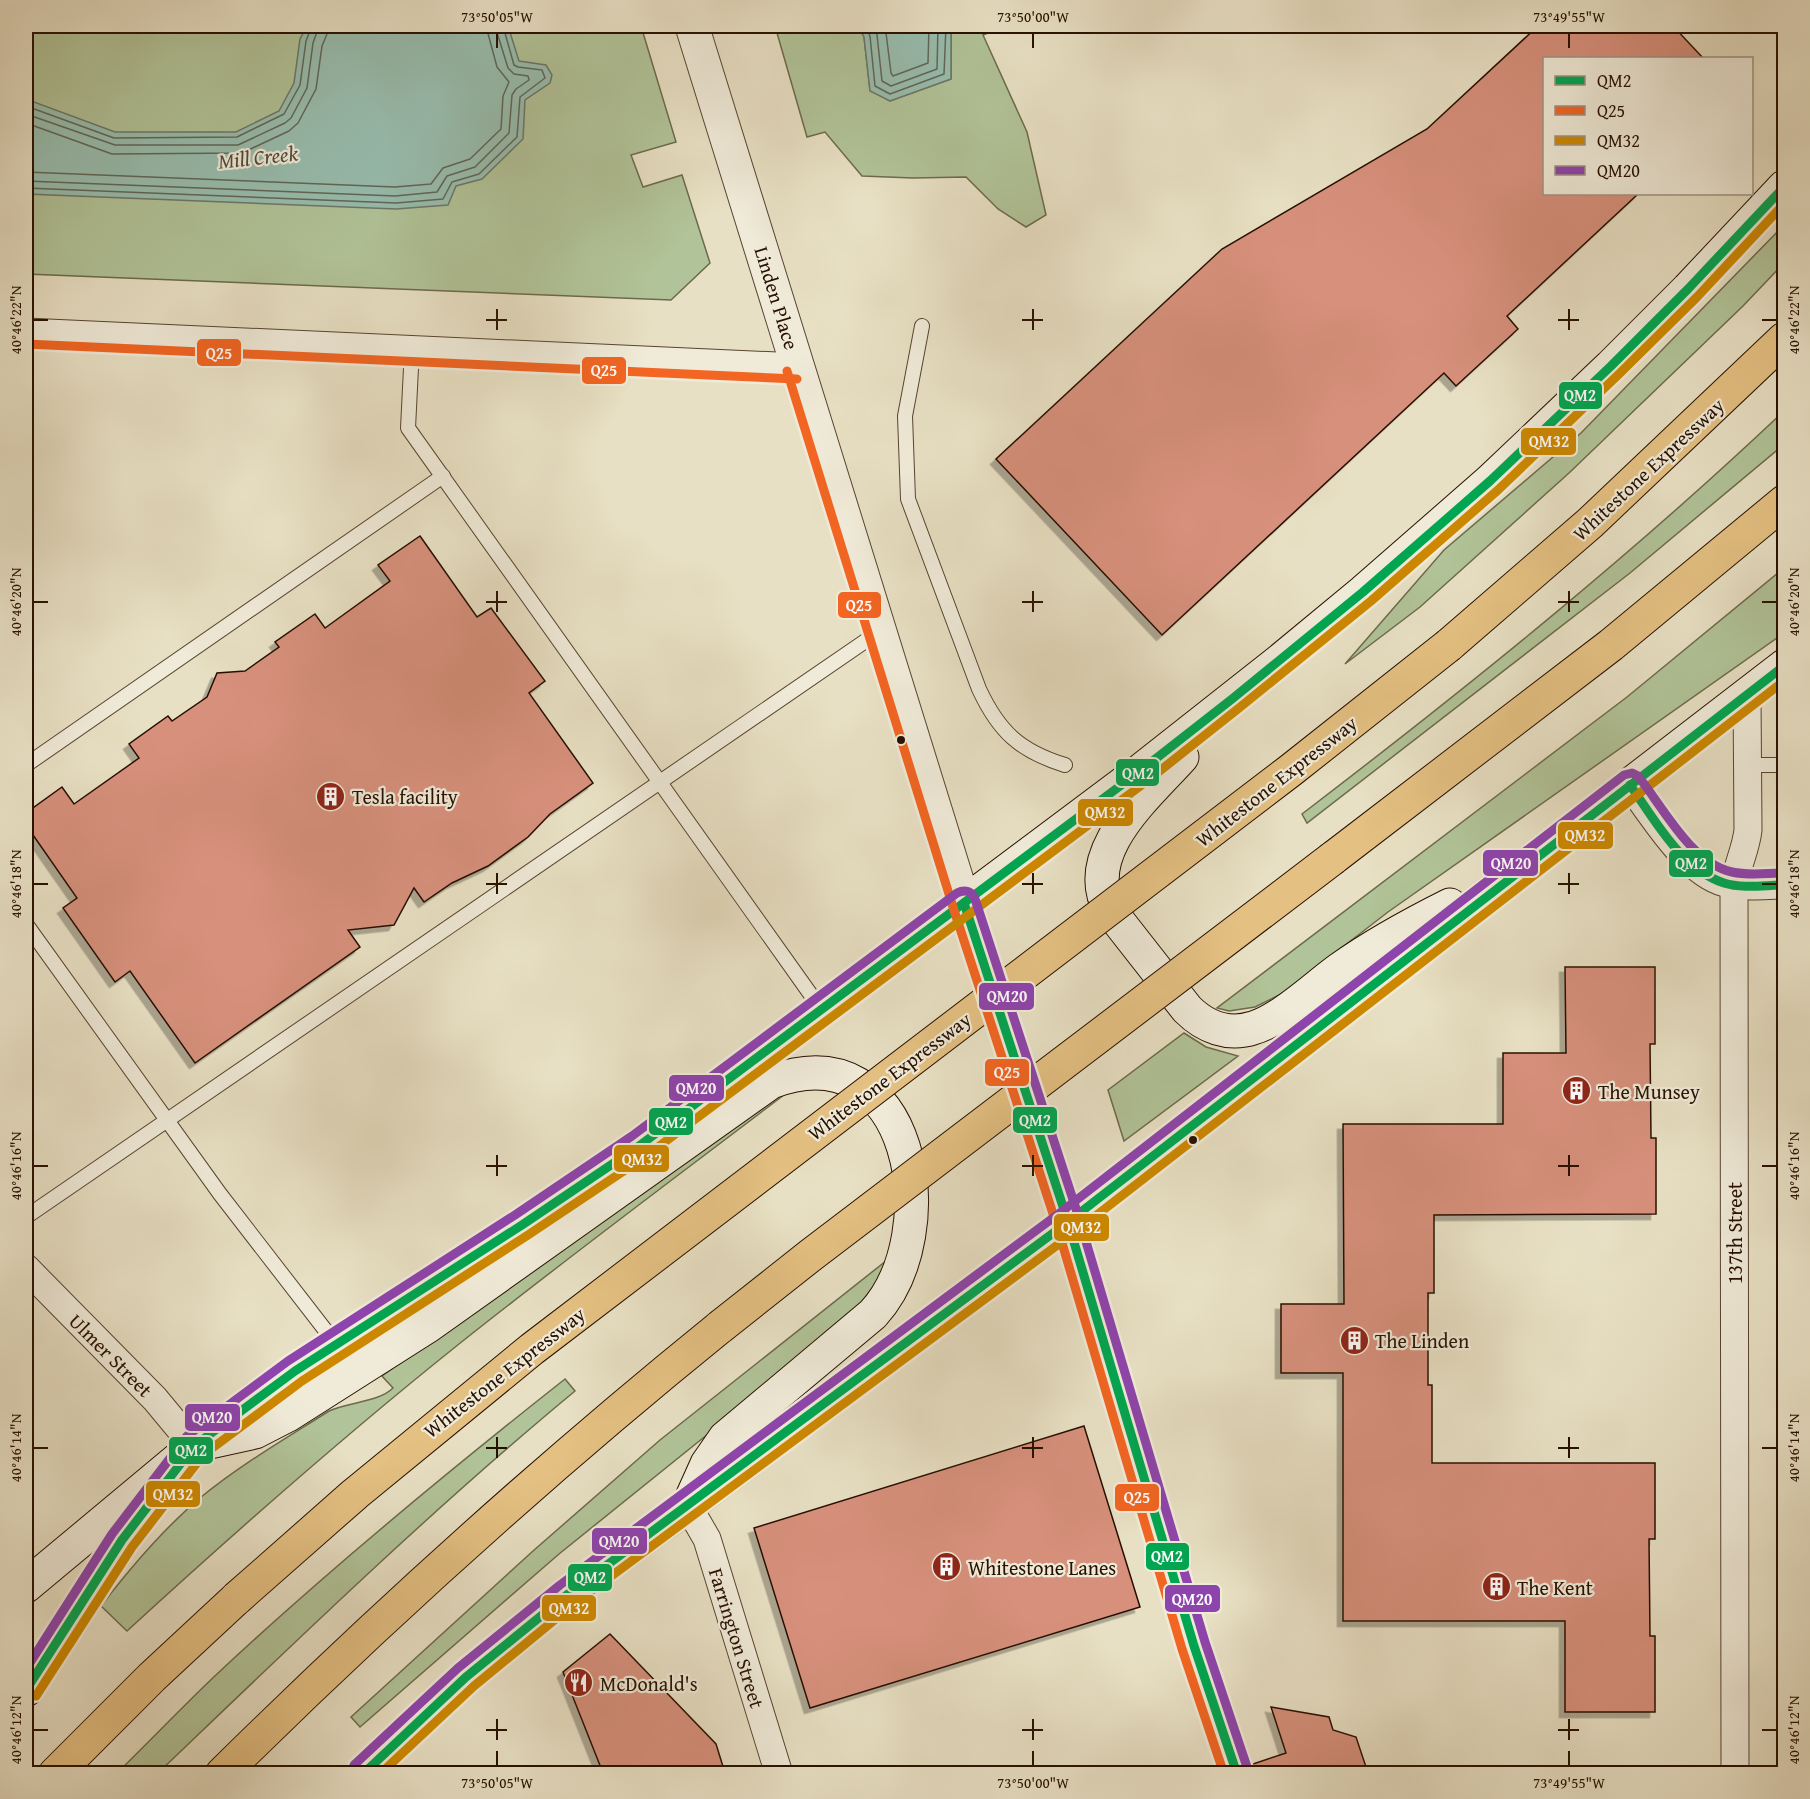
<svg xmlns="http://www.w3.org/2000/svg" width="1810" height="1799" font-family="'Gentium Book Plus',serif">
  <defs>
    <filter id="shadow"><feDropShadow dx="-5.5" dy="5.5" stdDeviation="0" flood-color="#0004"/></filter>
  </defs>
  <rect width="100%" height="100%" fill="#e8e0c4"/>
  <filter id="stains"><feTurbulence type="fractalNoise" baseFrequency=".00333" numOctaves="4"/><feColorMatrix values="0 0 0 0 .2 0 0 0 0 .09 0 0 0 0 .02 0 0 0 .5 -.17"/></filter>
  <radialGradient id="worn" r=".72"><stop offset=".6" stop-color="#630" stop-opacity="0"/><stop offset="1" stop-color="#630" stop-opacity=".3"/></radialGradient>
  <!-- green -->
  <g fill="#b1c398" stroke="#6c6a4c" stroke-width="1.5">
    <polygon points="26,26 641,26 676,142 631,155 643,187 682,175 710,263 671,300 26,274"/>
    <polygon points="775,26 858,26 864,37 870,90 890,101 951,79 951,26 1005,26 983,35 1027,132 1046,215 1026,227 998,209 966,177 913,178 862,176 825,132 807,137"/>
    <polygon points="1784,225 1784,263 1743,306 1569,473 1420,607 1345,664 1444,550 1581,433"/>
    <path d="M 1784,411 L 1784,444 L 1782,446 L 1630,573 L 1307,823 L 1302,814 C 1468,687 1632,555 1784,411 Z"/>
    <polygon points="1784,568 1784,633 1388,912 1283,993 1255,1007 1229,1011 1217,1008 1627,697"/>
    <polygon points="1184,1033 1206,1047 1238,1056 1124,1141 1108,1090"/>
    <path d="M 801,1082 C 687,1169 572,1254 459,1344 C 345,1435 235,1532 127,1631 L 101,1606 C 131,1567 162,1530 200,1498 C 240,1465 285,1439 329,1411 C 349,1402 379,1402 393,1388 L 382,1376 L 511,1284 L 665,1169 Z"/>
    <polygon points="896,1253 888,1269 842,1326 559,1554 360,1727 351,1717 533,1551 660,1440"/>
    <path d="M 565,1379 L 575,1391 C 430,1511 294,1643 158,1773 L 117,1773 C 151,1740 183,1706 217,1674 C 328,1570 446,1473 565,1379 Z"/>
  </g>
  <!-- water -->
  <g fill="#98beaf" stroke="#6b7869" stroke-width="1.5">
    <polygon points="307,26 508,26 519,61 546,65 552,75 550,83 525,100 523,139 482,179 456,186 448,205 396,209 26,194 26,99 115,132 236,132 279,111 294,83 300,39"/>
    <polygon points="858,26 951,26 951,79 890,101 870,91 864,37"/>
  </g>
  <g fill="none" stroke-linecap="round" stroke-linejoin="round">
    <!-- shore -->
    <g stroke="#606758" stroke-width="1.5">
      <polyline points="865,26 870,36 875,86 890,94 944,74 946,26"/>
      <polyline points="873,26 877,35 882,81 891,86 937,69 938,26"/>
      <polyline points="883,26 886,33 891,73 893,76 928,63 929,26"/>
      <polyline points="26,106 114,138 237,137 284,114 300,85 306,41 312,26"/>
      <polyline points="26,114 115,145 238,145 285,123 291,118 307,88 313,43 319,26"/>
      <polyline points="26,123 112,154 242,153 289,131 298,123 316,89 322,46 327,34 328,26"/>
      <polyline points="26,172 395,187 431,184 443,168 470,159 501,129 503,96 509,82 497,67 486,26"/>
      <polyline points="26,181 395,196 437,192 447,176 475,167 509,133 512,95 516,89 529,80 528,76 514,74 508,68 495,26"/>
      <polyline points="26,188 396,203 443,199 452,182 479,174 517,137 520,97 545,78 542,70 518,67 514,65 503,26"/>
    </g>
  </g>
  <!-- building -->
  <g fill="#d7907b" stroke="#271000" stroke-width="1.5" filter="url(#shadow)">
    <polygon points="1538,26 1673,26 1703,58 1545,58 1545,194 1638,194 1507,316 1518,329 1456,386 1444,373 1162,635 996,459 1222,249 1427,129"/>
    <polygon points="420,536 477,617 491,608 545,681 529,693 593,783 550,814 528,837 488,866 452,883 424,902 414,888 394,925 348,930 360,947 195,1063 130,971 115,982 63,908 77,898 26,825 26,813 62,787 74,804 139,758 129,744 168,716 172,721 207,697 217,673 245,671 279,647 275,642 315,614 325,628 390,581 378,565"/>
    <polygon points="1565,967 1655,967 1655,1044 1650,1044 1651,1138 1656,1138 1656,1214 1434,1215 1434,1293 1428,1293 1428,1385 1432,1385 1432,1463 1655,1463 1655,1539 1649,1539 1650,1636 1655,1636 1655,1712 1565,1712 1565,1621 1343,1621 1343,1373 1281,1373 1281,1304 1344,1304 1343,1124 1503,1124 1503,1053 1566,1053"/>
    <polygon points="1084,1426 1140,1607 810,1708 754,1528"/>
    <polygon points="610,1634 716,1744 725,1773 603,1773 563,1672"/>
    <polygon points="1271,1707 1329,1717 1333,1730 1356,1737 1368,1773 1255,1773 1253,1764 1286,1753"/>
  </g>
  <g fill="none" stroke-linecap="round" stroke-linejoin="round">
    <defs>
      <g id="service">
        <path d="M 922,326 L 905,416 L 908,499 L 979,689 C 999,732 1020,751 1065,765"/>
        <polyline points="412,348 408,428 821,1009"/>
        <polyline points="26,765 443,476"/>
        <polyline points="1747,765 1784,765"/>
        <polyline points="26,924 220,1194 336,1344"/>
        <polyline points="26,1217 880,631"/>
      </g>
      <g id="minor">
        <polyline points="26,332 798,367"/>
        <path d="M 1630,785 C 1653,816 1687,873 1725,883 C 1743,888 1766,885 1784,885"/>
        <polyline points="26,1268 155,1399 194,1446"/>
        <polyline points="688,1506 707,1539 779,1774"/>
        <path d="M 1735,1774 L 1734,885 C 1737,866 1746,849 1748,830 L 1747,695"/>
      </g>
      <polyline id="tertiary" points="692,26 964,903"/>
      <g id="secondary">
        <path d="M 1182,757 C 1147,796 1077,854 1111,912 L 1187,1009 C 1205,1027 1228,1036 1253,1028 C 1281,1020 1315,987 1340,969 C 1375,944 1412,924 1450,905"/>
        <polyline points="964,903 1068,1222 1194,1646 1237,1774"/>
        <path d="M 201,1444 L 255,1432 L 288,1415 L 428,1326 L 771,1082 C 913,1028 948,1232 873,1314 L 725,1438 L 707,1464 L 689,1504"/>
        <polyline points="26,1586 194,1446 255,1399 522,1225 639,1146 1140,771 1277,663 1363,592 1490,481 1611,366 1688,289 1784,187"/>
        <polyline points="362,1774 466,1677 568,1594 688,1506 1068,1222 1514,874 1784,666"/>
      </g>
      <g id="motorway">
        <polyline points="1449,645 1590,523 1784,339"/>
        <polyline points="1333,858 1611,645 1784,502"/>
        <polyline points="26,1690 122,1540 194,1446"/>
        <polyline points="55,1774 152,1677 237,1598"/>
        <path d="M 222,1774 C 381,1617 547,1467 720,1327"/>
      </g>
    </defs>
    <!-- service casing -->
    <use href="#service" stroke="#574431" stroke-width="16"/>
    <!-- minor casing -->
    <use href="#minor" stroke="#574431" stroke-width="29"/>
    <!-- tertiary casing -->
    <use href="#tertiary" stroke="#574431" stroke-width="35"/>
    <!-- secondary casing -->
    <use href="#secondary" stroke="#271000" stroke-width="35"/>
    <!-- motorway casing -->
    <use href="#motorway" stroke="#271000" stroke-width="35"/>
    <!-- service -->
    <use href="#service" stroke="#f0ebd9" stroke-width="14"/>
    <!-- minor -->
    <use href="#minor" stroke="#f0ebd9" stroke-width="27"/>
    <!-- tertiary -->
    <use href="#tertiary" stroke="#f0ebd9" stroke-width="33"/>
    <!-- secondary -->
    <use href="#secondary" stroke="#f0ebd9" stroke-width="33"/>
    <!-- motorway -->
    <use href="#motorway" stroke="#e4c082" stroke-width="33"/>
    <defs>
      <g id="motorway-bridge">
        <polyline points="720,1327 811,1255 1333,858"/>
        <polyline points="237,1598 355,1494 532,1349 1291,770 1449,645"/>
      </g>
    </defs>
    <!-- motorway-bridge casing -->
    <use href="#motorway-bridge" stroke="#271000" stroke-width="35" stroke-linecap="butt"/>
    <!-- motorway-bridge -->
    <use href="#motorway-bridge" stroke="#e4c082" stroke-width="33"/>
    <defs>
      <g id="bus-1">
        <path d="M 1630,785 C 1655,820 1681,869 1724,883 C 1743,889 1765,885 1784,885"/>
        <polyline points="964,903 1068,1222 1194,1646 1237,1774"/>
        <polyline points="26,1690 122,1540 194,1446 295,1371 522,1225 639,1146 1140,771 1232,699 1363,592 1490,481 1611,366 1688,289 1784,187"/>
        <polyline points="363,1774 466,1677 568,1594 1068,1222 1784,666"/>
      </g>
      <g id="bus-2">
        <polyline points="26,344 797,379"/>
        <polyline points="787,371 953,907 1057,1226 1182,1649 1224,1774"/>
      </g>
      <g id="bus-3">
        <polyline points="36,1696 132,1547 203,1455 302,1381 528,1235 646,1156 1147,781 1239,708 1371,601 1498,490 1619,374 1697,297 1784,204"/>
        <polyline points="380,1774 474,1686 575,1603 1075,1232 1784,681"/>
      </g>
      <g id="bus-4">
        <path d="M 26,1669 L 112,1534 L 187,1436 L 288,1361 L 515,1215 L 632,1136 L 957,893 C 965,889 972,891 975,899 L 1079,1218 L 1205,1642 L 1248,1770"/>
        <path d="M 354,1765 L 458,1668 L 560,1585 L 1061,1212 L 1624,775 L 1632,773 L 1638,776 C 1663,807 1691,863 1732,872 C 1749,876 1767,873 1784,873"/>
      </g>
    </defs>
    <!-- bus-1 casing -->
    <use href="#bus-1" stroke="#f0ebd9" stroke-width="14"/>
    <!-- bus-2 casing -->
    <use href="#bus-2" stroke="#f0ebd9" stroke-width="14"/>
    <!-- bus-3 casing -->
    <use href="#bus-3" stroke="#f0ebd9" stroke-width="14"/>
    <!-- bus-4 casing -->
    <use href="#bus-4" stroke="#f0ebd9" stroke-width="14"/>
    <!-- bus-1 -->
    <use href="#bus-1" stroke="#00a651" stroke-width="9"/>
    <!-- bus-2 -->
    <use href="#bus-2" stroke="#f26522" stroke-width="9"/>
    <!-- bus-3 -->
    <use href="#bus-3" stroke="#cd8800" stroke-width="9"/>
    <!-- bus-4 -->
    <use href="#bus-4" stroke="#8e44ad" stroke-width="9"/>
  </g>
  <!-- ticks -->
  <path fill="none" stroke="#271000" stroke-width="2" d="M 497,33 L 497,48M 1033,33 L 1033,48M 1569,33 L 1569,48M 497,309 L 497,330M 1033,309 L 1033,330M 1569,309 L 1569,330M 33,320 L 48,320M 486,320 L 507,320M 1022,320 L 1043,320M 1558,320 L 1579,320M 1762,320 L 1777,320M 497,591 L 497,612M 1033,591 L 1033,612M 1569,591 L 1569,612M 33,602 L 48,602M 486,602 L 507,602M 1022,602 L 1043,602M 1558,602 L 1579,602M 1762,602 L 1777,602M 497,873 L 497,894M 1033,873 L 1033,894M 1569,873 L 1569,894M 33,884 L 48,884M 486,884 L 507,884M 1022,884 L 1043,884M 1558,884 L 1579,884M 1762,884 L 1777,884M 497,1155 L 497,1176M 1033,1155 L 1033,1176M 1569,1155 L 1569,1176M 33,1166 L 48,1166M 486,1166 L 507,1166M 1022,1166 L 1043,1166M 1558,1166 L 1579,1166M 1762,1166 L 1777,1166M 497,1437 L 497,1458M 1033,1437 L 1033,1458M 1569,1437 L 1569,1458M 33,1448 L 48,1448M 486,1448 L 507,1448M 1022,1448 L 1043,1448M 1558,1448 L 1579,1448M 1762,1448 L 1777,1448M 497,1719 L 497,1740M 1033,1719 L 1033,1740M 1569,1719 L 1569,1740M 33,1730 L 48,1730M 486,1730 L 507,1730M 1022,1730 L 1043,1730M 1558,1730 L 1579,1730M 1762,1730 L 1777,1730M 497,1751 L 497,1766M 1033,1751 L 1033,1766M 1569,1751 L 1569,1766"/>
  <!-- icons -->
  <defs>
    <symbol id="building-disc" viewBox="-11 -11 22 22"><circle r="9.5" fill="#8f2418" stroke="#f0ebd9"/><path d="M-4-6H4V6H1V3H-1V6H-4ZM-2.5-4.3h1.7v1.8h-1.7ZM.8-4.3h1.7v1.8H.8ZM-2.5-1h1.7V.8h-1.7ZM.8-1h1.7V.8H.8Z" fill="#fff"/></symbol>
    <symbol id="restaurant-disc" viewBox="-11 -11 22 22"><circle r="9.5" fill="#8f2418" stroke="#f0ebd9"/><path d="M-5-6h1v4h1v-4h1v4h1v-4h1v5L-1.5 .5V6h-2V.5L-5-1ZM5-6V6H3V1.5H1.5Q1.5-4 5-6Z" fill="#fff"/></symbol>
  </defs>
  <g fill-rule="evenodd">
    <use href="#building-disc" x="314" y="780" width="33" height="33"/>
    <use href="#building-disc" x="1560" y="1074" width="33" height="33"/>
    <use href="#building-disc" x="1338" y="1324" width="33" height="33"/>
    <use href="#building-disc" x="930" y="1550" width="33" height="33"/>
    <use href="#building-disc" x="1480" y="1570" width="33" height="33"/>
    <use href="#restaurant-disc" x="562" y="1666" width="33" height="33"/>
  </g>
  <!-- markers -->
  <g fill="#271000" stroke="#f0ebd9" stroke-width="2">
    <circle cx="901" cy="740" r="5"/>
    <circle cx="1193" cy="1140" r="5"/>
  </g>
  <g text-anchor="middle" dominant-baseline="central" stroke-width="4.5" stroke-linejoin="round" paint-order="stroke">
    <!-- street labels -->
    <g font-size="20" fill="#271000" stroke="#f0ebd9">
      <text transform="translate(777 298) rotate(73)">Linden Place</text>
      <text transform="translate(1648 469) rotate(-43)">Whitestone Expressway</text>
      <text transform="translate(1276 781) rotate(-38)">Whitestone Expressway</text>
      <text transform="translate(889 1076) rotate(-37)">Whitestone Expressway</text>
      <text transform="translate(1734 1233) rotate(-90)">137th Street</text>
      <text transform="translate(111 1355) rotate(45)">Ulmer Street</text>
      <text transform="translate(504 1372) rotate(-38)">Whitestone Expressway</text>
      <text transform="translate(737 1638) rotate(73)">Farrington Street</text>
    </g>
    <!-- poi labels -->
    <g font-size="20" fill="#271000" stroke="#f0ebd9" text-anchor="start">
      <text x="352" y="796">Tesla facility</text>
      <text x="1598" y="1091">The Munsey</text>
      <text x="1375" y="1340">The Linden</text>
      <text x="968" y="1567">Whitestone Lanes</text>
      <text x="1517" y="1587">The Kent</text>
      <text x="600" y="1683">McDonald's</text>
    </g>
    <!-- water labels -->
    <g font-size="21" font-style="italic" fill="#4f4d3d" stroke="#f0ebd9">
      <text transform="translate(258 157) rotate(-6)">Mill Creek</text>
    </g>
  </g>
  <g stroke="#f0ebd9" stroke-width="2">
    <rect x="196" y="338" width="46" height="29" rx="6" fill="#f26522"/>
    <rect x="581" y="356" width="46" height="29" rx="6" fill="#f26522"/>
    <rect x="1558" y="381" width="45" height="29" rx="6" fill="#00a651"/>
    <rect x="1520" y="427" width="57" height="29" rx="6" fill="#cd8800"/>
    <rect x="837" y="591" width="45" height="28" rx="6" fill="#f26522"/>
    <rect x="1115" y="758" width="45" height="29" rx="6" fill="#00a651"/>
    <rect x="1077" y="798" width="57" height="29" rx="6" fill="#cd8800"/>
    <rect x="1557" y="821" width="57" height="29" rx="6" fill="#cd8800"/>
    <rect x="1482" y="849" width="57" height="28" rx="6" fill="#8e44ad"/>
    <rect x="1668" y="849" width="46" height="29" rx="6" fill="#00a651"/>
    <rect x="978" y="982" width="57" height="29" rx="6" fill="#8e44ad"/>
    <rect x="984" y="1058" width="46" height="29" rx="6" fill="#f26522"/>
    <rect x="668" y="1074" width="57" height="28" rx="6" fill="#8e44ad"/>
    <rect x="1012" y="1106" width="46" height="28" rx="6" fill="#00a651"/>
    <rect x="648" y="1107" width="46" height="29" rx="6" fill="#00a651"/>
    <rect x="613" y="1144" width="57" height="29" rx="6" fill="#cd8800"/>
    <rect x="1053" y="1213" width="57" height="29" rx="6" fill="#cd8800"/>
    <rect x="184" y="1403" width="57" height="29" rx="6" fill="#8e44ad"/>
    <rect x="168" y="1436" width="46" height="29" rx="6" fill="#00a651"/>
    <rect x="145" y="1480" width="56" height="28" rx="6" fill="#cd8800"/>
    <rect x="1114" y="1483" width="46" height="29" rx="6" fill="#f26522"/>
    <rect x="591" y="1527" width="57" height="28" rx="6" fill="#8e44ad"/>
    <rect x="1145" y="1542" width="45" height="29" rx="6" fill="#00a651"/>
    <rect x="567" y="1563" width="46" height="29" rx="6" fill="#00a651"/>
    <rect x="1164" y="1584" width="57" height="29" rx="6" fill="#8e44ad"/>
    <rect x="541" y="1594" width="56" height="28" rx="6" fill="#cd8800"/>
  </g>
  <g font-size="16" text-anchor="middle" font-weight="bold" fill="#fff">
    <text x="219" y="359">Q25</text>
    <text x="604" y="376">Q25</text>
    <text x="1580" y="401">QM2</text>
    <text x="1549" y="447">QM32</text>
    <text x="859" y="611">Q25</text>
    <text x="1138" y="779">QM2</text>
    <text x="1105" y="818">QM32</text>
    <text x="1585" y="841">QM32</text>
    <text x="1511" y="869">QM20</text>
    <text x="1691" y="869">QM2</text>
    <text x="1007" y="1002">QM20</text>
    <text x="1007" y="1078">Q25</text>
    <text x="696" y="1094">QM20</text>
    <text x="1035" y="1126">QM2</text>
    <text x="671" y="1128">QM2</text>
    <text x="642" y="1165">QM32</text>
    <text x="1081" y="1233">QM32</text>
    <text x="212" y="1423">QM20</text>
    <text x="191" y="1456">QM2</text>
    <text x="173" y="1500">QM32</text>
    <text x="1137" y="1503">Q25</text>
    <text x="619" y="1547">QM20</text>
    <text x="1167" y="1562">QM2</text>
    <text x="590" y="1583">QM2</text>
    <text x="1192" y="1605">QM20</text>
    <text x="569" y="1614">QM32</text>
  </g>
  <!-- margin -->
  <rect width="1810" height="1799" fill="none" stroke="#e8e0c4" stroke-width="66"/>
  <!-- legend -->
  <rect x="1543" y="57" width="210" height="138" fill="#f0ebd9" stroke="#a09382" stroke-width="1.5"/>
  <rect x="1555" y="76" width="30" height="9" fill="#00a651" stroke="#a09382" stroke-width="1.5"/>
  <text x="1597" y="87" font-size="18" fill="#271000">QM2</text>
  <rect x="1555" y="106" width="30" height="9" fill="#f26522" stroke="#a09382" stroke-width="1.5"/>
  <text x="1597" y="117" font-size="18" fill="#271000">Q25</text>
  <rect x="1555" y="136" width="30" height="9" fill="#cd8800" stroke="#a09382" stroke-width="1.5"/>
  <text x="1597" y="147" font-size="18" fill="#271000">QM32</text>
  <rect x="1555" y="166" width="30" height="9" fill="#8e44ad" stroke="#a09382" stroke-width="1.5"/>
  <text x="1597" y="177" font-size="18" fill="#271000">QM20</text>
  <rect x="33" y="33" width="1744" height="1733" fill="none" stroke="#271000" stroke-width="2"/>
  <g font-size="15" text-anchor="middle" fill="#271000">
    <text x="497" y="22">73°50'05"W</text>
    <text x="1033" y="22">73°50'00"W</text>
    <text x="1569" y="22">73°49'55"W</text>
    <text transform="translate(16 320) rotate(-90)" y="5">40°46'22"N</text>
    <text transform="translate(1794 320) rotate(-90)" y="5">40°46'22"N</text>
    <text transform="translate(16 602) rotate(-90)" y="5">40°46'20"N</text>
    <text transform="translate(1794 602) rotate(-90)" y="5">40°46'20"N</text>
    <text transform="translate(16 884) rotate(-90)" y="5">40°46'18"N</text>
    <text transform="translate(1794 884) rotate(-90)" y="5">40°46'18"N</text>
    <text transform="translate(16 1166) rotate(-90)" y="5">40°46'16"N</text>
    <text transform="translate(1794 1166) rotate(-90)" y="5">40°46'16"N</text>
    <text transform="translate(16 1448) rotate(-90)" y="5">40°46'14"N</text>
    <text transform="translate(1794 1448) rotate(-90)" y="5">40°46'14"N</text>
    <text transform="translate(16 1730) rotate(-90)" y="5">40°46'12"N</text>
    <text transform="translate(1794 1730) rotate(-90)" y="5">40°46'12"N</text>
    <text x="497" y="1788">73°50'05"W</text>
    <text x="1033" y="1788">73°50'00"W</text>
    <text x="1569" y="1788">73°49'55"W</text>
  </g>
  <rect width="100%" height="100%" filter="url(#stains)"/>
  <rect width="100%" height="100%" fill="url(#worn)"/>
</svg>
